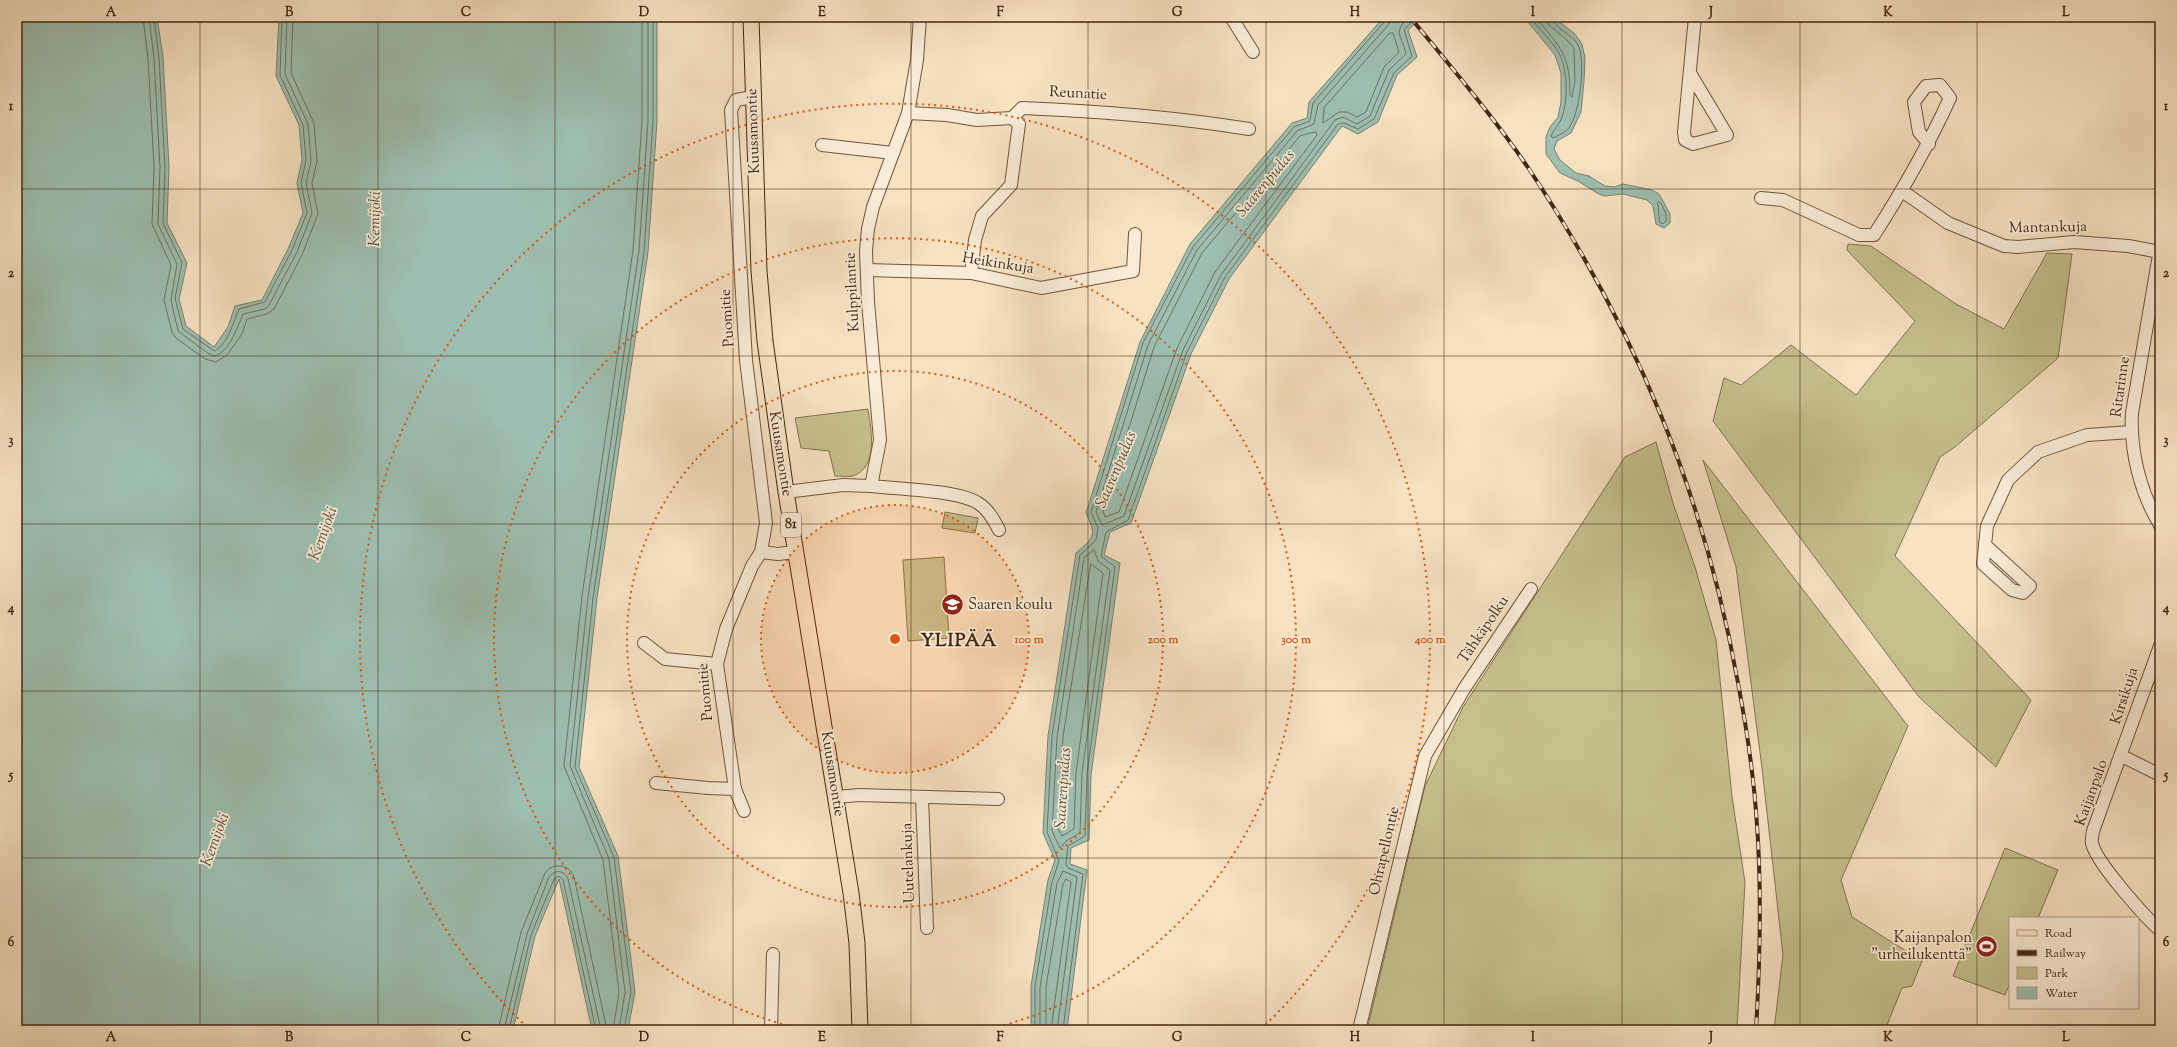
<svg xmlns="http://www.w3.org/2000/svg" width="2177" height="1047" font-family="'Sorts Mill Goudy',serif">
  <rect width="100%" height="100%" fill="#f7e2c2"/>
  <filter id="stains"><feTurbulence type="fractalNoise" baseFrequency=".005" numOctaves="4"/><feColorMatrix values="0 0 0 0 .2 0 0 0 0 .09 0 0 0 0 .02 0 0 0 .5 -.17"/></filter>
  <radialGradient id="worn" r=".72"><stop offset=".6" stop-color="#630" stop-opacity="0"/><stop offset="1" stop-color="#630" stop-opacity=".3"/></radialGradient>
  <!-- green -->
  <g fill="#c5c08e" stroke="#84744f">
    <polygon points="1848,244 1871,246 1956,304 2004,329 2047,253 2072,254 2058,358 1955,447 1940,457 1895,556 2031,700 1996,767 1919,697 1713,421 1724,378 1741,385 1791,345 1856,395 1915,321 1847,250"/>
    <path d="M 868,409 C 871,429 879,467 853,476 C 848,477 840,476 835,476 L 829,451 L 801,448 L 795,418 Z"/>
    <polygon points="1656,442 1673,503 1695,567 1716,640 1732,797 1745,882 1737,1030 1367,1030 1425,786 1463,707 1625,457"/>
    <polygon points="1703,460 1908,726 1841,880 1852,917 1922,961 1912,986 1902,988 1885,1030 1774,1030 1783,955 1762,768 1736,567"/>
    <polygon points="945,512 978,518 975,533 942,528"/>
    <polygon points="944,557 949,638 908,641 903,560"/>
    <polygon points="2005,848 2058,870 2038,918 2010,918 2010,983 2005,995 1953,976"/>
  </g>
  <!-- water -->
  <g fill="#9dbeb0" stroke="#798270">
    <polygon points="17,17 157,17 163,57 169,167 167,223 187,263 179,299 186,326 214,347 228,327 235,306 262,300 288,249 303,213 297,183 302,160 299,125 276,76 279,17 657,17 657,121 648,252 597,598 579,767 618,856 635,992 628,1030 592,1030 559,879 535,936 513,1030 17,1030"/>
    <path d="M 1384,17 L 1422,17 L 1408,30 L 1417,57 L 1397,75 L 1378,122 L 1358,134 L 1342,126 L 1229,279 L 1191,354 L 1131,523 L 1110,532 L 1104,555 L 1120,563 L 1091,775 L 1089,840 L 1071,848 L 1070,864 L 1087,870 L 1067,1030 L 1031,1030 L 1031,986 L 1048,880 L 1055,860 L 1043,833 L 1048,736 L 1076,553 C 1094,537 1097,536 1086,513 L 1140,342 L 1190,244 L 1292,123 L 1307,118 L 1309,102 Z"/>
    <polygon points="1524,17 1553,17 1574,33 1582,44 1585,58 1584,81 1581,112 1571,133 1557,141 1554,149 1560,160 1576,173 1589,176 1605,186 1614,187 1623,184 1652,190 1659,194 1670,214 1670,223 1664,228 1656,224 1653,206 1647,200 1623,194 1604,196 1597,193 1578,181 1560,173 1546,154 1546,137 1550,127 1558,117 1561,102 1561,73 1555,55"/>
  </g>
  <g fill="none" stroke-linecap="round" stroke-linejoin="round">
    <!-- shore -->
    <g stroke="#707260" stroke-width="1">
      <polyline points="143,17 148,59 154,167 152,224 171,265 164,300 172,332 176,338 205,359 216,362 227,355 242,334 247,319 267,314 274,309 302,255 318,214 312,183 317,161 314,123 291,73 293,17"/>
      <path d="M 149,17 L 154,58 L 160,167 L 158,224 L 177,264 L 171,300 L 178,331 L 209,354 L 214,356 C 229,353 238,326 243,314 L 265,309 L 269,305 L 297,252 L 312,213 L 306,183 L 311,161 L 308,124 L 285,74 L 287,17"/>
      <path d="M 154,17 L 159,58 L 165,167 L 163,223 L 182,263 L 175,298 L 183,329 L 214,351 C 227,346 234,321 239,309 L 265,302 L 292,250 L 307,213 L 301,183 L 306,160 L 303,125 L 280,75 L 282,17"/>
      <path d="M 1391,17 L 1389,24 L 1318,105 L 1314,124 L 1297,131 L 1197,250 L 1148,345 L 1096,512 L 1102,525 L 1124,516 L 1183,350 L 1221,275 L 1335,120 L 1343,117 L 1357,124 L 1370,116 L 1389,70 L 1406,54 C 1402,36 1392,32 1409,17"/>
      <path d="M 1530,17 C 1539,29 1552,41 1559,53 C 1568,70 1568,100 1562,117 C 1560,124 1554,129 1551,136 L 1553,138 C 1557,136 1566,132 1568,129 C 1580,116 1586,60 1578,45 C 1573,35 1552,26 1551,17"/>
      <path d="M 1536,17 C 1560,49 1570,52 1570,95 L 1572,97 L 1575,81 L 1574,48 L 1567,40 L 1549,25 L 1546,17"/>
      <polygon points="1390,33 1393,33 1399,52 1384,67 1366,112 1357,117 1347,112 1339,112 1323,123 1324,108"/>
      <polygon points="1316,132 1317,135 1215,272 1177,348 1119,512 1105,517 1103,511 1154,347 1202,253 1300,136"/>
      <polygon points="1658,202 1661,203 1666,214 1666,221 1663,224 1660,222"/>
      <polygon points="1094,550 1098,561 1110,570 1082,773 1080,833 1066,841 1060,848 1052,831 1057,737 1084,558"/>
      <polygon points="1091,564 1103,573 1076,773 1074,829 1062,836 1058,829 1063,737"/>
      <path d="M 498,1030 L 521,932 L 545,873 C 553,862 569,864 574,877 L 607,1030"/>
      <path d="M 504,1030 L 527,934 L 549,877 C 555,869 564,870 568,879 L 601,1030"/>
      <polyline points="509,1030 531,935 554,879 559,876 563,880 596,1030"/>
      <polyline points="613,1030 619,992 603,860 564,766 582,596 633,250 642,121 642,17"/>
      <polyline points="619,1030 625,992 609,859 570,766 588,597 639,251 648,121 648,17"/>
      <polyline points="624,1030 631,992 614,857 575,767 593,598 644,252 653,121 653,17"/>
      <polyline points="1035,1030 1035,986 1052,882 1059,861 1047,832 1052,736 1080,555 1096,540 1098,528 1091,512 1143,343 1193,247 1294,127 1310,121 1313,103 1385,21 1386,17"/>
      <polyline points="1040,1030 1040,987 1057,883 1063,871 1077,877 1057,1030"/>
      <polyline points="1046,1030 1046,987 1063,884 1066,879 1071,882 1051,1030"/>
      <polyline points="1063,1030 1083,874 1068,868 1066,864 1068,846 1085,836 1087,774 1115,567 1101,556 1106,532 1128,520 1187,352 1225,277 1338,124 1344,123 1358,129 1374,119 1394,73 1412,56 1404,30 1416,17"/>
    </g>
    <defs>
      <g id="minor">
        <polyline points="1231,17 1253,52"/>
        <polyline points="1690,73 1727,135 1693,144 1685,140 1684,132 1695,17"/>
        <path d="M 908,113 L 947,115 L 977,120 L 1012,118 L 1022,108 C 1098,111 1174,117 1249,129"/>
        <polyline points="822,145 893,153"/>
        <polyline points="1902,191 1948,223 2004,246 2018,247 2074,242 2128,246 2160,252"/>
        <path d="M 1761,198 L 1783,200 L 1859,235 L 1874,235 C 1903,190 1928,146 1950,98 L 1940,85 L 1926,86 L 1914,102 L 1919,132 L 1929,144"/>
        <path d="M 2160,249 L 2132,413 C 2130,451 2140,492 2160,525"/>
        <polyline points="867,270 971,273 1041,288 1133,271 1135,234"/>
        <polyline points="971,273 975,240 982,216 1011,185 1019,124 1012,118"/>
        <path d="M 871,486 C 897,489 957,490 978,503 C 988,509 994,520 999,530"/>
        <polyline points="786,492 843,485 871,486 880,440 868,302 866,251 868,229 873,207 908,113 917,60 920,17"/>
        <polyline points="1985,545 2030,586 2023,593 2012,590 1983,564 1987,526 2008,480 2038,452 2087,435 2131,432"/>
        <polyline points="761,552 778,554 795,552"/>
        <polyline points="644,643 665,659 717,664"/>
        <path d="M 2160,646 L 2093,831 C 2093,834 2091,840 2092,843 C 2095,861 2145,917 2160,930"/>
        <polyline points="2122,756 2160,775"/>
        <polyline points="656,783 708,788 735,789"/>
        <polyline points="836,797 859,795 998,799"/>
        <polyline points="922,797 927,928"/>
        <polyline points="744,811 735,789 717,664 726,629 752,566 761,552 766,523 746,360 731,110 736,100 753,97"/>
        <polyline points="771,1030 773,954"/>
        <polyline points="1359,1030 1425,756 1464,689 1531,589"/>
      </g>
      <polyline id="major" points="751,17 759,271 765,341 786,492 851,893 857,943 860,1030"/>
    </defs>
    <!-- minor casing -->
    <use href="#minor" stroke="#6f563c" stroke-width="14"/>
    <!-- major casing -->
    <use href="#major" stroke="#422710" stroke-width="17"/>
    <!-- minor -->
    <use href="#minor" stroke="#faecd7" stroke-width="12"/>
    <!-- major -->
    <use href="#major" stroke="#f7e2c2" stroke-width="15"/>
    <defs>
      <path id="rail" d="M 1410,17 C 1451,67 1493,116 1529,169 C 1636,330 1704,493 1738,683 C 1747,730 1754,778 1757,825 C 1762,894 1760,962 1756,1030"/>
    </defs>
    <!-- rail casing -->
    <use href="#rail" stroke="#422710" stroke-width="4"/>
    <!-- rail -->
    <use href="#rail" stroke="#faecd7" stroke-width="2.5" stroke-dasharray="8" stroke-linecap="butt"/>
  </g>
  <!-- grid -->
  <path fill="none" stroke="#422710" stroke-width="1" stroke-opacity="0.55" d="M 200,17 L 200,1030M 378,17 L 378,1030M 555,17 L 555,1030M 733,17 L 733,1030M 911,17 L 911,1030M 1088,17 L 1088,1030M 1266,17 L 1266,1030M 1444,17 L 1444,1030M 1622,17 L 1622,1030M 1800,17 L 1800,1030M 1977,17 L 1977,1030M 17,189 L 2160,189M 17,356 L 2160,356M 17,524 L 2160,524M 17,691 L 2160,691M 17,858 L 2160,858"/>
  <!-- distance rings -->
  <circle cx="895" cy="639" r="134" fill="#e0560c" fill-opacity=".12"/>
  <g fill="none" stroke="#e0560c" stroke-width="2" stroke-dasharray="2 4">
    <circle cx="895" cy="639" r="134"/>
    <circle cx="895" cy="639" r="268"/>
    <path d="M805 1030A401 401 0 1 1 985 1030"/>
    <path d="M527 1027A535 535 0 1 1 1263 1027"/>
  </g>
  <!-- icons -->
  <defs>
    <symbol id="school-disc" viewBox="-11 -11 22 22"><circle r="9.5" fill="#8f2418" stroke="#faecd7"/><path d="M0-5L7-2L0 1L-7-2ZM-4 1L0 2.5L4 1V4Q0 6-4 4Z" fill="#fff"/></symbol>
    <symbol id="stadium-disc" viewBox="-11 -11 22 22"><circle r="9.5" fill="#8f2418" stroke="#faecd7"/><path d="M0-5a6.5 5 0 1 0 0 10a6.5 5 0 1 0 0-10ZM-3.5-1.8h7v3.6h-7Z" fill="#fff"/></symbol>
  </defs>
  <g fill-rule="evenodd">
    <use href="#school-disc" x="940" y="592" width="25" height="25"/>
    <use href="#stadium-disc" x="1974" y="934" width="25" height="25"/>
  </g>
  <g text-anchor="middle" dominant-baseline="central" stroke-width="3.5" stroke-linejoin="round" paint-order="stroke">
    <!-- shield labels -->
    <rect fill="#faecd7" stroke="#79624c" stroke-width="1" x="781" y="513" width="20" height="24" rx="3"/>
    <g font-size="14" font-weight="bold" fill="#422710">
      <text x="791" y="525">81</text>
    </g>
    <!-- street labels -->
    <g font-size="15" fill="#422710" stroke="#faecd7">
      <text transform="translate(1078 94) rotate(3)">Reunatie</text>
      <text transform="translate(754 131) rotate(-92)">Kuusamontie</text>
      <text transform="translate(2048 228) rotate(-1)">Mantankuja</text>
      <text transform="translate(998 264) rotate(9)">Heikinkuja</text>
      <text transform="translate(853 292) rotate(-93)">Kulppilantie</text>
      <text transform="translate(728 318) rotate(-94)">Puomitie</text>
      <text transform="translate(2121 387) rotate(-82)">Ritarinne</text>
      <text transform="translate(780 454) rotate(81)">Kuusamontie</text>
      <text transform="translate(1484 630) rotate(-56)">Tähkäpolku</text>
      <text transform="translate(706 692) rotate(-95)">Puomitie</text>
      <text transform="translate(2125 696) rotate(-72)">Kirsikuja</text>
      <text transform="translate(832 774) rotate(81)">Kuusamontie</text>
      <text transform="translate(2092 793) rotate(-70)">Kaijanpalo</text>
      <text transform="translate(1385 851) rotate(-77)">Ohrapellontie</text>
      <text transform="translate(909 863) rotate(-92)">Uutelankuja</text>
    </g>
    <!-- poi labels -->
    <g font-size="15" fill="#422710" stroke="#faecd7" text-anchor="start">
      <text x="968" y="605">Saaren koulu</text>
      <text x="1972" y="938" text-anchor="end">Kaijanpalon<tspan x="1972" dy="17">"urheilukenttä"</tspan></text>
    </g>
    <!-- water labels -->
    <g font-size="16" font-style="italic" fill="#594d38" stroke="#faecd7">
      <text transform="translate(1266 184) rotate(-50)">Saarenpudas</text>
      <text transform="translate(376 219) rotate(-89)">Kemijoki</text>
      <text transform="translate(1117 470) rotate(-67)">Saarenpudas</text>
      <text transform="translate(324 534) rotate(-70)">Kemijoki</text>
      <text transform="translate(1064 788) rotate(-86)">Saarenpudas</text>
      <text transform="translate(216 840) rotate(-70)">Kemijoki</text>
    </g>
    <!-- district labels -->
    <g font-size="19" font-weight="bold" letter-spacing="1" fill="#422710" stroke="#faecd7">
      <text x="959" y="641">YLIPÄÄ</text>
    </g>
  </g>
  <circle cx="895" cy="639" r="6" fill="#e0560c" stroke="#faecd7" stroke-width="2"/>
  <g font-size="12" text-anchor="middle" font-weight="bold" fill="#e0560c" stroke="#faecd7" stroke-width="3.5" stroke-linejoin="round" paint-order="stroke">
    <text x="1029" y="643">100 m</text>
    <text x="1163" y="643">200 m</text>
    <text x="1296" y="643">300 m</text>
    <text x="1430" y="643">400 m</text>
  </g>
  <!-- margin -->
  <rect width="2177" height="1047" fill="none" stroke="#f7e2c2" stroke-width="44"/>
  <!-- legend -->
  <rect x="2009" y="917" width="130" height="92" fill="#faecd7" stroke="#b09d87"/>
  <rect x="2017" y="930" width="20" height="6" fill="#f7e2c2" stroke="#b09d87"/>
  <text x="2045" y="937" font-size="12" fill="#422710">Road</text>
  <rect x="2017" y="950" width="20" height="6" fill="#422710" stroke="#b09d87"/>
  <text x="2045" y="957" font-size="12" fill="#422710">Railway</text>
  <rect x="2017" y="967" width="20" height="12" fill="#c5c08e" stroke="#b09d87"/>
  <text x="2045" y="977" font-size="12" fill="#422710">Park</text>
  <rect x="2017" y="987" width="20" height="12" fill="#9dbeb0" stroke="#b09d87"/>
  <text x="2045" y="997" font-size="12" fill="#422710">Water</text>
  <rect x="22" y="22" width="2133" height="1003" fill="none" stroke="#422710" stroke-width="1.5"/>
  <g font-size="13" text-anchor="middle" font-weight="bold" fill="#422710">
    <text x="111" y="16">A</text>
    <text x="289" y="16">B</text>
    <text x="466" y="16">C</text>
    <text x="644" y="16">D</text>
    <text x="822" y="16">E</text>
    <text x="1000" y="16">F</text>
    <text x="1177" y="16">G</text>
    <text x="1355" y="16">H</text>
    <text x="1533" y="16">I</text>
    <text x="1711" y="16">J</text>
    <text x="1888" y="16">K</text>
    <text x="2066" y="16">L</text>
    <text x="11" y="110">1</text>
    <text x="2166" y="110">1</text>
    <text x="11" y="277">2</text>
    <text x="2166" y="277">2</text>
    <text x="11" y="444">3</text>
    <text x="2166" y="444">3</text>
    <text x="11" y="612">4</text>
    <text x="2166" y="612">4</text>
    <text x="11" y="779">5</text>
    <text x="2166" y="779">5</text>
    <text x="11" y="946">6</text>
    <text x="2166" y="946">6</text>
    <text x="111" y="1041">A</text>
    <text x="289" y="1041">B</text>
    <text x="466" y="1041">C</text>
    <text x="644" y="1041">D</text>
    <text x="822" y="1041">E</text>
    <text x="1000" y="1041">F</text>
    <text x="1177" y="1041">G</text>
    <text x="1355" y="1041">H</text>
    <text x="1533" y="1041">I</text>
    <text x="1711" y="1041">J</text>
    <text x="1888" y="1041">K</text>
    <text x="2066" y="1041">L</text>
  </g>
  <rect width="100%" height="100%" filter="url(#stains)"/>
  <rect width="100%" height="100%" fill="url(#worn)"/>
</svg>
